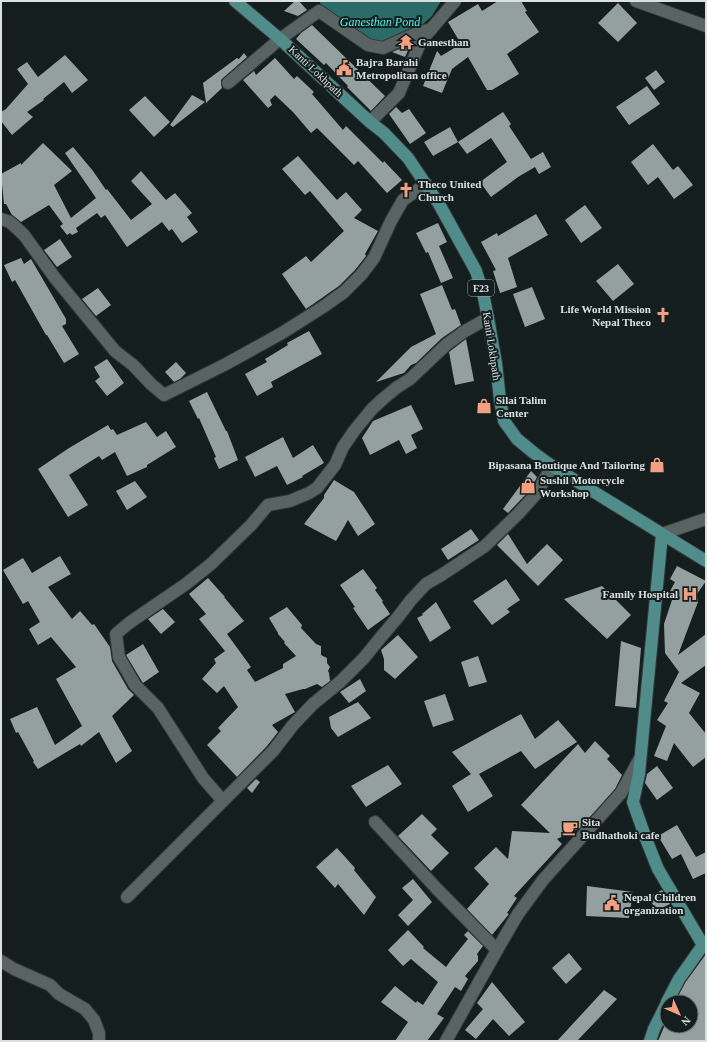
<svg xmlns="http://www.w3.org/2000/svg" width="707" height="1042" font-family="'Times New Roman',serif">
  <rect width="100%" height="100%" fill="#151e1e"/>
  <!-- water -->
  <polygon fill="#2c6c68" points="320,1 441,1 432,16 414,32 382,45 371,42 321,9"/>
  <!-- building -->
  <g fill="#94a09f">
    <polygon points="295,1 299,1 307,10 298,16 284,11"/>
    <polygon points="498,1 521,1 527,11 525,12 539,32 507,54 519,74 492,90 487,90 468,57 452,69 442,93 423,86 437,51 441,56 461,44 448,22 478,4 482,11"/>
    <polygon points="618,3 637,23 618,42 598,23"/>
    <polygon points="312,25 385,96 371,111 347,87 348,86 326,63 324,65 296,39 301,33"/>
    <polygon points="411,44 405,57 392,52"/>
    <polygon points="244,53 247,57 223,78 221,80 221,84 222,88 206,103 203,83 237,58 239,59"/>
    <polygon points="65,55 88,80 72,93 64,82 43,99 44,100 27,112 33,117 12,135 1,121 1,112 6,109 28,84 17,69 27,62 38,77"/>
    <polygon points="275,58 294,79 297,76 314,92 312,94 343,130 346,126 383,163 384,161 402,180 387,193 358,161 354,165 317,128 311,133 293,112 275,95 270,100 272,105 268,108 243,80 254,71 256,75"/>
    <polygon points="656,70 665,82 654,90 645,78"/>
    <polygon points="647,86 660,104 629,125 616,107"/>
    <polygon points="192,95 205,102 173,127 170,125"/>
    <polygon points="145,96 170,122 154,137 129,110"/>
    <polygon points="396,107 402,113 409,109 426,133 410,144 389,114"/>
    <polygon points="503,112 511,124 509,126 531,159 543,152 551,167 539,174 535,167 518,177 491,197 480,182 507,162 491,138 467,154 458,142"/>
    <polygon points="450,127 458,142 433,156 424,142"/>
    <polygon points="43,143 72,171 54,185 71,218 96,198 65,153 73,147 93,171 106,190 107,189 131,220 152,204 131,181 141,171 166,200 175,193 192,213 187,217 198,232 182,243 172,229 169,231 162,222 127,247 105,215 101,218 97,213 76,228 78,232 72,235 70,233 67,235 60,226 63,224 49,205 21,222 12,215 6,204 4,204 1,174 21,163 21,165"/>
    <polygon points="653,144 673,170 678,166 693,185 674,199 658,177 648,185 631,162"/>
    <polygon points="298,156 337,200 346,192 362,210 354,218 378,231 365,254 366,256 355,270 339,286 306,309 282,274 306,256 311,262 344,231 310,191 305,195 282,169"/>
    <polygon points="585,205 602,228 581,243 565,220"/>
    <polygon points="536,214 548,235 508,258 517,287 500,293 493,271 496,270 481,242 497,233 498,236"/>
    <polygon points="438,223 447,242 439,246 453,278 441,283 428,252 426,253 416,233"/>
    <polygon points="60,239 72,257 57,267 44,250"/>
    <polygon points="21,258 24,264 31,259 66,319 66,324 62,326 79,354 64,363 47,335 46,335 15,280 12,282 4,265"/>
    <polygon points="618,264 634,284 613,301 596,281"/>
    <polygon points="442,285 452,310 455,309 461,325 442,338 416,363 411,365 404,373 376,382 411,347 436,334 420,294"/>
    <polygon points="532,287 545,319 525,327 513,294"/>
    <polygon points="98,288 111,305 96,316 82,299"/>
    <polygon points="309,331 322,354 271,382 273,387 257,396 245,374 267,362 265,359 288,345 287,343"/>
    <polygon points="466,339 474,381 455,385 449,352"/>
    <polygon points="107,359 124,383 107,396 95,381 100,377 94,367"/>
    <polygon points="176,362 186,373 180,379 174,382 165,372"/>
    <polygon points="207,392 226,431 227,431 238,460 219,469 214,458 216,457 199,418 198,419 189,401"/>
    <polygon points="411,405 423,429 411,435 417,448 406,454 399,440 370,455 362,438 373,421"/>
    <polygon points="146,422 157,437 166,431 176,447 147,465 147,467 127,476 115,452 102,460 99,456 69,475 88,505 68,517 38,469 69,448 108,425 111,430 113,429 117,435"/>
    <polygon points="283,437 293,458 313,445 324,463 302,476 303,477 287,485 277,466 255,477 245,457"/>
    <polygon points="531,471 537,477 531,489 508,513 503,509"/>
    <polygon points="334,480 354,492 375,524 358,536 348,520 336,541 304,524 324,498 324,495"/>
    <polygon points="135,481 147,497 127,510 116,491"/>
    <polygon points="471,529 479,540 448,560 441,549"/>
    <polygon points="508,534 527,564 547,544 563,560 538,586 497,545"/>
    <polygon points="60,556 71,574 48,587 72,619 80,611 92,625 94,624 110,647 112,661 128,689 134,695 112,716 132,751 116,763 99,732 81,746 80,744 38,769 33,762 34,761 18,732 16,733 10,719 37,707 55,745 82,726 56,679 76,667 51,637 38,645 29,629 40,622 28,601 23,604 3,570 23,558 32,573"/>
    <polygon points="677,566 706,581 697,594 698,602 678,655 706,634 706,665 681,683 700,693 689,713 706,734 706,757 693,767 674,743 667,761 654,756 666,726 657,720 668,703 664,701 679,672 665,653 664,624 673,597 668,595 675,582 670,579"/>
    <polygon points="363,569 377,588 375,590 383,601 382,602 390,614 368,630 353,608 355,607 340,585"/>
    <polygon points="208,578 225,597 224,597 244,621 227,634 251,667 247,670 255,682 283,668 283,664 296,656 284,643 285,642 278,634 278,633 269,618 287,607 302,625 301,628 316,644 321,646 321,655 327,658 327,663 330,667 328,671 329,673 330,681 322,687 317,684 305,689 303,689 285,694 295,712 272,725 278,732 267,746 237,777 207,745 221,731 218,728 238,707 224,686 217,693 202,679 216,663 214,659 225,651 199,619 206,614 189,594"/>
    <polygon points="506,579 520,600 507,609 510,612 492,625 473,601"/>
    <polygon points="602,586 631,615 607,639 564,599"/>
    <polygon points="436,602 451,628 430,642 417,618 423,615 422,614"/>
    <polygon points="163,609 175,622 161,634 148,619"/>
    <polygon points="398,635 418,657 395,679 384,670 384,659 381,650"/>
    <polygon points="621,641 641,648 636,708 615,706"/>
    <polygon points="143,644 159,672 143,683 141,680 126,655"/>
    <polygon points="478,656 487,682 469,687 461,662"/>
    <polygon points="360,679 366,691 349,703 340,692"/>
    <polygon points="445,694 454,720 433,727 424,701"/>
    <polygon points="358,702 371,718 338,737 331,728 329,717"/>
    <polygon points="521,714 535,739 558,720 577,742 535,769 521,751 479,774 493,796 468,812 452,786 471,774 452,752"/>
    <polygon points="595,741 610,756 607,759 622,775 615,789 580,828 557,839 562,844 514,896 517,898 507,913 509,914 492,935 467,909 489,884 474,868 496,847 508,859 512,831 550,833 521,805 578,744 585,753"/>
    <polygon points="388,765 402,784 366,807 351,786"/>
    <polygon points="657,766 673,788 657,800 645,783 647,774"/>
    <polygon points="256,779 260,782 252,793 247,788"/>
    <polygon points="422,814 437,829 431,835 449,853 431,871 398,836"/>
    <polygon points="677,825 696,857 706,852 706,873 693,879 681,854 672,859 658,836"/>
    <polygon points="337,848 355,868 354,870 376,897 364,915 338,884 335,888 316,867"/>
    <polygon points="413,879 432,902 408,926 398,915 413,900 402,888"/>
    <polygon points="587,886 633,892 629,918 586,916"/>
    <polygon points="662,890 670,904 656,911 649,897"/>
    <polygon points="408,930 424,947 423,948 446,967 451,960 468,939 464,935 468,931 483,946 477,954 478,956 478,961 465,976 468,979 461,991 455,987 437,1014 444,1018 427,1041 395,1041 408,1022 381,1002 395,986 416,1003 417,1001 423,1005 438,982 411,959 403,966 388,950"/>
    <polygon points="569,953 582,969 566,984 552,968"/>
    <polygon points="706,954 706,1041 658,1041 667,1020 667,1026 691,1026 691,1002 675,1002 685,983"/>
    <polygon points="492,982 525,1022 509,1036 493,1019 476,1039 465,1030 483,1009 477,1003"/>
    <polygon points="604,990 617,999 577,1041 557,1041"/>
  </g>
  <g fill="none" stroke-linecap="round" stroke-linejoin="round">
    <defs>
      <g id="minor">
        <polyline points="636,1 706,26"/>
        <polyline points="228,83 280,39 319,11 368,45 383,48 417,33 431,29"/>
        <polyline points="370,122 399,93 421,41 455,1"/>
        <polyline points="1,219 10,222 24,235 55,278 115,351 133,365 151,384 164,395 226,364 282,333 323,307 344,292 361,275 374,258 391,221 403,200 426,184"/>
        <polyline points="662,534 706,519"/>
        <polyline points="223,801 203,778 158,708 135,685 119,657 116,634 129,623 186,584 211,564 251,525 268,505 290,501 309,493 317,488 335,465 343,447 354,431 372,409 384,398 396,388 410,379 447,344 465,331 488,318"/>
        <polyline points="375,822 437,889 497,950"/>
        <polyline points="127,897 273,751 293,725 313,704 340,682 364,658 381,637 398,617 411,600 426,584 443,574 485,546 518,514 537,493 552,466"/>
        <polyline points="1,961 14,969 50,985 59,994 85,1009 94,1020 99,1033 99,1041"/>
        <polyline points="446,1041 497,950 518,914 543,880 621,793 640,758"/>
      </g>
      <g id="major">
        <polyline points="235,1 280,39 370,122 384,133 408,158 439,204 476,271 483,293 488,318 496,363 500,400 504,421 517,439 534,453 552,466 706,561"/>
        <polyline points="662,534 639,774 633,802 646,839 658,869 703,945 679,979 667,1002"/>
        <polyline points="650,1041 654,1029 667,1003"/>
      </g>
    </defs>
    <!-- minor casing -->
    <use href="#minor" stroke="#323837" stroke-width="14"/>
    <!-- major casing -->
    <use href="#major" stroke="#323837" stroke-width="14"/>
    <!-- minor -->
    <use href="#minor" stroke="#586362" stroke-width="12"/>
    <!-- major -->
    <use href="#major" stroke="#508d8a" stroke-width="12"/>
  </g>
  <!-- icons -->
  <defs>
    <symbol id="temple-bare" viewBox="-9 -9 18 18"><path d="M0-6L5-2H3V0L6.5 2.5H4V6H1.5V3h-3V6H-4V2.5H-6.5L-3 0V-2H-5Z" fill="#f3a082" stroke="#151e1e" stroke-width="2.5" paint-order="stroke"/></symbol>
    <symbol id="civic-bare" viewBox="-9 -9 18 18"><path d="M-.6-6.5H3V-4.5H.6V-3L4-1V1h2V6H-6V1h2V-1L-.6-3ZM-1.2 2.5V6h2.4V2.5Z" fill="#f3a082" stroke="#151e1e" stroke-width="2.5" paint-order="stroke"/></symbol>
    <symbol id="church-bare" viewBox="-9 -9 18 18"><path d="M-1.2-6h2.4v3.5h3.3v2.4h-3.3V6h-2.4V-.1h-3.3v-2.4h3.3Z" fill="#f3a082" stroke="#151e1e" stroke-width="2.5" paint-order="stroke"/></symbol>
    <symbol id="shop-bare" viewBox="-9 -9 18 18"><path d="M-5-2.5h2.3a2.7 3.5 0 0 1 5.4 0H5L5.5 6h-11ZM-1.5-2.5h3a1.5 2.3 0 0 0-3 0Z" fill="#f3a082" stroke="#151e1e" stroke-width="2.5" paint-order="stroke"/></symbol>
    <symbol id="hospital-bare" viewBox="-9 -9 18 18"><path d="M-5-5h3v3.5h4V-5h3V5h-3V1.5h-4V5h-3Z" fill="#f3a082" stroke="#151e1e" stroke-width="2.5" paint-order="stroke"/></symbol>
    <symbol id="cafe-bare" viewBox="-9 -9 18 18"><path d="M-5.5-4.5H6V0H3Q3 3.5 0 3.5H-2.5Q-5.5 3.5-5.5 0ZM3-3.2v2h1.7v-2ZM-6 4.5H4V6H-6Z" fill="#f3a082" stroke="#151e1e" stroke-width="2.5" paint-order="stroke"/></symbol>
  </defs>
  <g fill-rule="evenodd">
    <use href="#temple-bare" x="395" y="31" width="22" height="22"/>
    <use href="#civic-bare" x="333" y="57" width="22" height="22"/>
    <use href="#church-bare" x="395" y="179" width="22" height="22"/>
    <use href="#church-bare" x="652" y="304" width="22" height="22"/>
    <use href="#shop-bare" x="473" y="395" width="22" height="22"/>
    <use href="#shop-bare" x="646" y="454" width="22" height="22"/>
    <use href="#shop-bare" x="517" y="475" width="22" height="22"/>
    <use href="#hospital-bare" x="679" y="583" width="22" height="22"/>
    <use href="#cafe-bare" x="559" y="817" width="22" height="22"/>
    <use href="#civic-bare" x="601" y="892" width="22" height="22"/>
  </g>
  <g text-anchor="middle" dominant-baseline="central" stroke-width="4" stroke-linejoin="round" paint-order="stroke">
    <!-- shield labels -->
    <rect fill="#151e1e" stroke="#9fa6a5" stroke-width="1" x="468" y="280" width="26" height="16" rx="3"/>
    <g font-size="10" font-weight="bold" fill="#dae0df">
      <text x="481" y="288">F23</text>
    </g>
    <!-- poi labels -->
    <g font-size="11" font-weight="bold" fill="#dae0df" stroke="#151e1e" text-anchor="start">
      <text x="418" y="42">Ganesthan</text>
      <text x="356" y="62">Bajra Barahi<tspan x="356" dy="13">Metropolitan office</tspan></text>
      <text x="418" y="184">Theco United<tspan x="418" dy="13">Church</tspan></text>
      <text x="651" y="309" text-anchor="end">Life World Mission<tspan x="651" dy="13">Nepal Theco</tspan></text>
      <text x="496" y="400">Silai Talim<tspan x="496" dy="13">Center</tspan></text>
      <text x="645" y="465" text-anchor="end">Bipasana Boutique And Tailoring</text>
      <text x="540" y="480">Sushil Motorcycle<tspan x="540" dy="13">Workshop</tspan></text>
      <text x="678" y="594" text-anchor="end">Family Hospital</text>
      <text x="582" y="822">Sita<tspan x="582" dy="13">Budhathoki cafe</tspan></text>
      <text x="624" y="897">Nepal Children<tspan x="624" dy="13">organization</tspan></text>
    </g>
    <!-- street labels -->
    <g font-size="11" fill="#dae0df" stroke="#151e1e">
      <text transform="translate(316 71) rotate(43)">Kanti Lokhpath</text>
      <text transform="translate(492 346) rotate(81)">Kanti Lokhpath</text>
    </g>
    <!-- water labels -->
    <g font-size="12" font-style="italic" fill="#4bfaf2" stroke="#151e1e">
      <text x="380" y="22">Ganesthan Pond</text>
    </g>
  </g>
  <!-- border -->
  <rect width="707" height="1042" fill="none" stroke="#dae0df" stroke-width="4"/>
  <!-- north arrow -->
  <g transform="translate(679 1014) rotate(135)"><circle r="19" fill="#151e1e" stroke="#646c6b"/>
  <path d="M0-3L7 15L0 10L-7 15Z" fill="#f3a082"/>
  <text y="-6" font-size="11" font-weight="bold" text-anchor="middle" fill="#dae0df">N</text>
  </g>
</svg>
